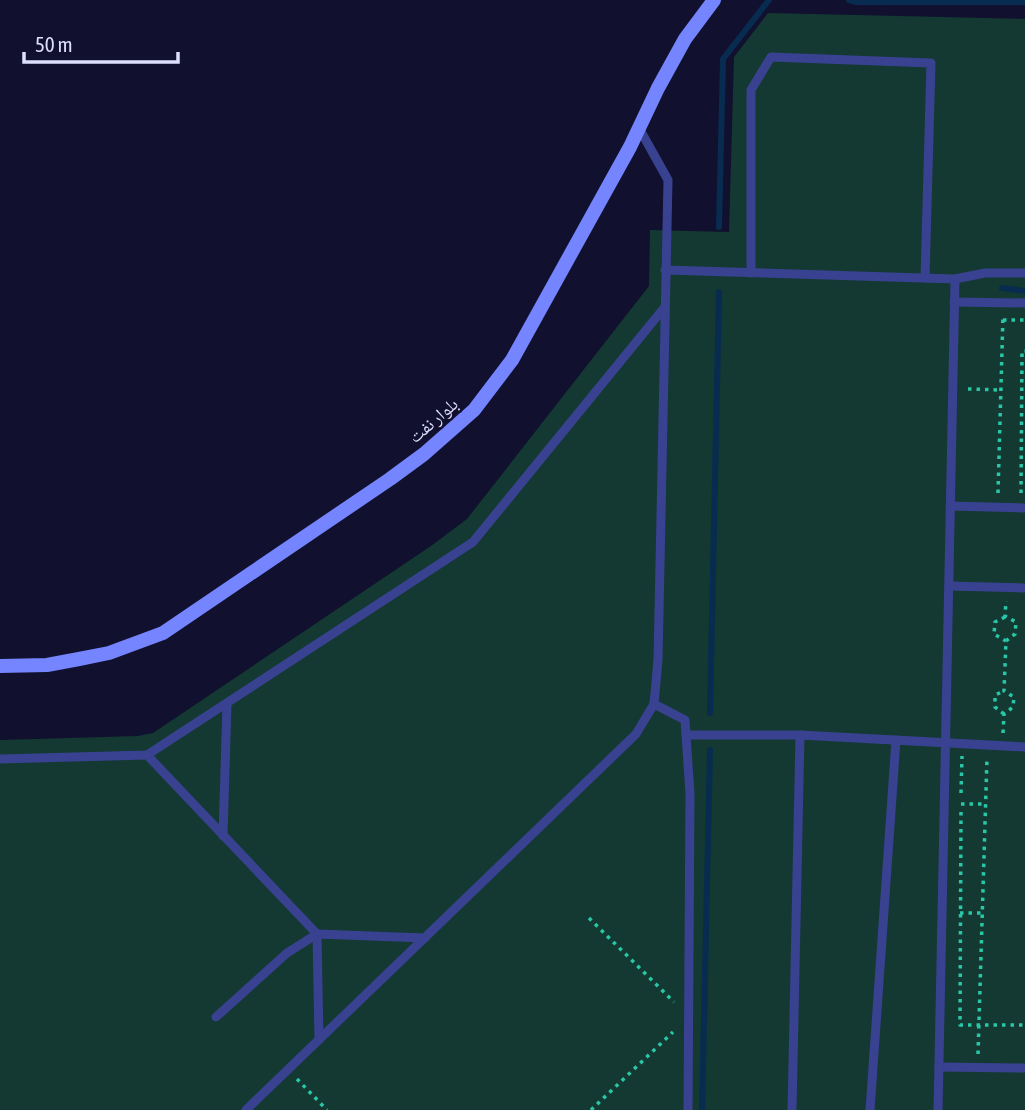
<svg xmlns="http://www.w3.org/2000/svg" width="1025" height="1110" font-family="'Asap Condensed','Noto Naskh Arabic',sans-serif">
  <rect width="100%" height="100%" fill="#11102f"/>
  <!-- green -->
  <polygon fill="#133932" points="768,13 1025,19 1025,1110 0,1110 0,740 138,736 153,733 431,546 467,519 649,286 650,230 729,232 734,57"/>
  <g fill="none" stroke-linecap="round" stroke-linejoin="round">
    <!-- stream -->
    <g stroke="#082c50" stroke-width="6">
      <polyline points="849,0 856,2 1025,2"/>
      <polyline points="719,227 723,59 769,0"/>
      <polyline points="1002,288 1025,291"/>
      <polyline points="710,713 719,292"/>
      <polyline points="702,1110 710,750"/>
    </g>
    <!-- path -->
    <g stroke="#29c7a7" stroke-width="3.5" stroke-dasharray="3.5 5" stroke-linecap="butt">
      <polyline points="1003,320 1025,320"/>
      <polyline points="968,389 1001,390"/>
      <polyline points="998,493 1003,315"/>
      <polyline points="1021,493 1022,351 1025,351"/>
      <polyline points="1005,617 995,622 994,634 1006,641"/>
      <polyline points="1004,714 995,707 995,695 1004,691"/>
      <polyline points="1003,733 1004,714 1013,707 1014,697 1004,691 1006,641 1015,634 1016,622 1005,616 1006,601"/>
      <polyline points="961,793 962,756"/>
      <polyline points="961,804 983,804"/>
      <polyline points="961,812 960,1025 1025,1025"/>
      <polyline points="960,913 981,913"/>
      <polyline points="589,918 674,1002"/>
      <polyline points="978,1054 987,758"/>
      <polyline points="297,1079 327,1110"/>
      <polyline points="591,1110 673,1032"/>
    </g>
    <!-- lane -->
    <g stroke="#394290" stroke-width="9">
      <polyline points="665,270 955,279 985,273 1025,273"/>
      <polyline points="751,273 751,90 771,57 931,63 925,278"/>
      <polyline points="954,302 1025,303"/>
      <polyline points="950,506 1025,508"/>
      <polyline points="949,586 1025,588"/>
      <polyline points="654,704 685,720 690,794 688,1110"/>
      <polyline points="686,735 800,735 1025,747"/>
      <polyline points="147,755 317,934 319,1040"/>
      <polyline points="0,759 147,755 473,542 664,308"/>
      <polyline points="223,836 227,703"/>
      <polyline points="216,1017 287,953 317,934 425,938"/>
      <polyline points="939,1067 1025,1068"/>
      <polyline points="246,1110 636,734 654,704 658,660 668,180 639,128"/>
      <polyline points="792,1110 800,735"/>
      <polyline points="870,1110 896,740"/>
      <polyline points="938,1110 955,279"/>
    </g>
    <!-- secondary -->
    <polyline stroke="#7585ff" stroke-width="14" points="0,666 47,665 79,659 109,653 163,633 390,479 424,454 474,410 512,360 630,147 658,88 685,39 714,0"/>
  </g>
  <g text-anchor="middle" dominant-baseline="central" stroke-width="5" stroke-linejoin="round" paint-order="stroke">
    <!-- street labels -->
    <g font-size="18" fill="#dedfff" stroke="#11102f">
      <text transform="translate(433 420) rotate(-41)">بلوار نفت</text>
    </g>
  </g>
  <!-- scale -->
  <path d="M24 52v10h154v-10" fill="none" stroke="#dedfff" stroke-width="3.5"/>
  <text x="35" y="52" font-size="21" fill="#dedfff" stroke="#11102f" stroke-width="5" paint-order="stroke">50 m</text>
</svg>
